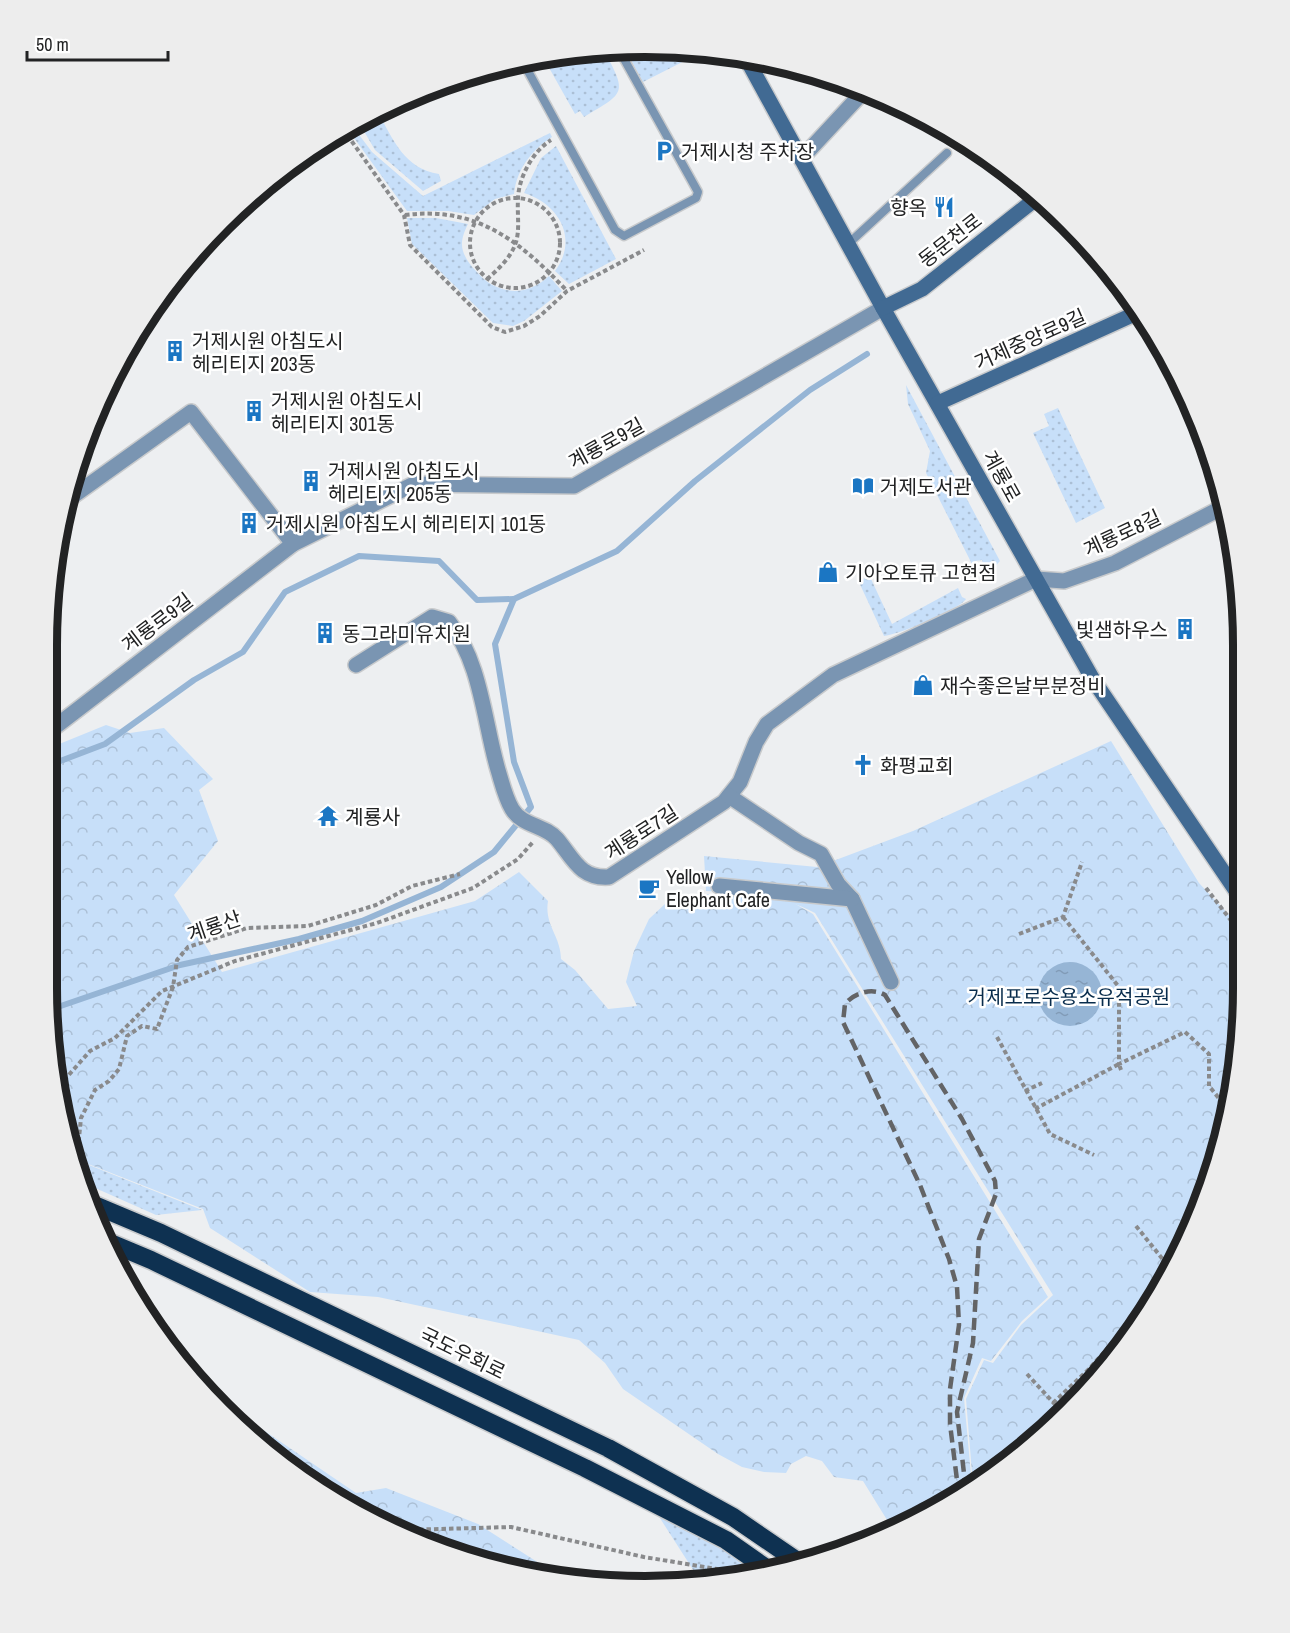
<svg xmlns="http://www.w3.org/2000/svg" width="1290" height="1633" font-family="'Archivo Narrow','Noto Sans KR',sans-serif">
  <defs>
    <pattern id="grass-dots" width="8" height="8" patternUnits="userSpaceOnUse" patternTransform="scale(1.5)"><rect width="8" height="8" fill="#c7dff9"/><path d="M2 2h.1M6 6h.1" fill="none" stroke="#abbfd5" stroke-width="1.8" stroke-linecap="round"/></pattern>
    <pattern id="forest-crowns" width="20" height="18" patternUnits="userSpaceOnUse" patternTransform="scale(1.5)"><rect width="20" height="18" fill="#c7dff9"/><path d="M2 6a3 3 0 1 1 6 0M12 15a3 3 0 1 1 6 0" fill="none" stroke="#abbfd5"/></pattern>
    <pattern id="water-ripples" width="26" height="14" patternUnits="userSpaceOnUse" patternTransform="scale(1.5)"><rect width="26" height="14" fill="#96b5d5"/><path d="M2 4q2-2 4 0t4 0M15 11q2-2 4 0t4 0" fill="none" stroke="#819bb7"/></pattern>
  </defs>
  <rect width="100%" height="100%" fill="#edeff1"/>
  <!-- grass -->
  <g fill="url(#grass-dots)">
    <polygon points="684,48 704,51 643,82 632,62 633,54 639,49"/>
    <path d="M 604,50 C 627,94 626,92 584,117 L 580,111 L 575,114 L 543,57 L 567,52 Z"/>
    <path d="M 378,112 C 393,140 405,169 439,174 L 441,181 L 423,191 L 375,150 L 358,121 Z"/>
    <path d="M 351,124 L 372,152 L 423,196 L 550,133 L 552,137 C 532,150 517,168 514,194 L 495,199 L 474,215 L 448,211 L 407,211 L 346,127 Z"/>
    <path d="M 556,146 L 616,259 L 569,284 L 555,271 C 579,239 559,204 524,193 L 541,158 Z"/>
    <path d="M 407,218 L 436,218 L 468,224 C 464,232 460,242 463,251 C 465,258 471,266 476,271 C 496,295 526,298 549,276 L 562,291 L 524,321 L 513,326 L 493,323 L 412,244 Z"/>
    <polygon points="906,385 1000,561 990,572 986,573 982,560 975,561 973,566 926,473 930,451 908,404"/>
    <polygon points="1058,408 1105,508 1076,523 1033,433 1049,426 1044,414"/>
    <path d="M 857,578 L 871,579 L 892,624 L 958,588 L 962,597 L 966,599 C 960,609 898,635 884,636 Z"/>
    <polygon points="74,1159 202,1210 156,1215 84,1183"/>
    <polygon points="656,1512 729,1551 755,1572 699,1579"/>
  </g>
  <!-- forest -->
  <g fill="url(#forest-crowns)">
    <path d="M 106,725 L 130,733 L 164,728 L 213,779 L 199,790 L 218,841 L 174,895 L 222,972 L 475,901 L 519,872 L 548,901 C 544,925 561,936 561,959 L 575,970 L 608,1009 L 637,1006 L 626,982 L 634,951 L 649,919 L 666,903 L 706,894 L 767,898 L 792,902 L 813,914 L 1048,1297 L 1022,1321 L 991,1361 L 982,1358 L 964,1398 L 972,1486 L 944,1506 L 892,1528 L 863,1481 L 834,1477 L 822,1461 L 806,1456 L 791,1464 L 786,1473 L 764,1472 L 742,1467 L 718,1454 L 623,1389 L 605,1363 L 579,1340 L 378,1297 L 310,1292 L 210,1228 L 203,1209 L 73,1158 L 67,1143 L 47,988 L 47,749 Z"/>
    <path d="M 1111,741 L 1199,883 L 1243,930 L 1243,988 L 1232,1104 L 1198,1217 L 1120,1352 L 1039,1438 L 973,1485 L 966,1399 L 984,1360 L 993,1363 L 1021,1325 L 1053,1295 L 815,913 C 780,894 745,893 706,891 L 704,856 L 817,867 L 913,831 Z"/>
    <polygon points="207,1392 356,1493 386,1488 478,1524 542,1565 609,1577 613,1582 490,1566 345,1506 222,1411"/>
  </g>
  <!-- water -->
  <circle fill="url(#water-ripples)" cx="1070" cy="994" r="32"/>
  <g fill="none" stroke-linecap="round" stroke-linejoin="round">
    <!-- stream -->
    <g stroke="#96b5d5" stroke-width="6">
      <polyline points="47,766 105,744 194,680 243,652 285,592 359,556 439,561 477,600 514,599"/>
      <polyline points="49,1010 180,965 299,939 362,921 441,887 494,852 531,807 514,762 495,644 514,599 617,551 695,481 810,390 867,354"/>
    </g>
    <defs>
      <g id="lane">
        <polyline points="523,62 615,230 624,236 696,198 698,192 619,50"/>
        <polyline points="848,244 947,153"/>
      </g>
      <g id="street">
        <polyline points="801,159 864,91"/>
        <polyline points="69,499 191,412 293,544"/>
        <path d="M 356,665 L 432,617 L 449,622 C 481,662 484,722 498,770 C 502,783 505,797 512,809 C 522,826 545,825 557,839 C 573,858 580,879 609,877 L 724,802 L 740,782 L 756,742 L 767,724 L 833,675 L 1036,579 L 1064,581 L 1115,563 L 1223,507"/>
        <polyline points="47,725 51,730 293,544 414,484 574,486 883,308"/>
        <polyline points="729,796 799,843 821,854 838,884 852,899 891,982"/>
        <polyline points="719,886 852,899"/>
      </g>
      <g id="secondary">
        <polyline points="746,58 883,308 1092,678 1243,901"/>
        <polyline points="883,308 922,289 1038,197"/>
        <polyline points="938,403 1139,312"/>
      </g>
      <g id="highway">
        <polyline points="92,1204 161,1233 608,1448 733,1517 803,1565"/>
        <polyline points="108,1242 151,1260 585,1468 726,1540 769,1570"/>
      </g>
    </defs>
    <!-- lane casing -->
    <use href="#lane" stroke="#c8cacc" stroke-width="11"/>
    <!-- street casing -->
    <use href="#street" stroke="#c8cacc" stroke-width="18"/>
    <!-- secondary casing -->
    <use href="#secondary" stroke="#c8cacc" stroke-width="18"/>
    <!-- highway casing -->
    <use href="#highway" stroke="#c8cacc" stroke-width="21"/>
    <!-- path -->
    <g stroke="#898a8c" stroke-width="4" stroke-dasharray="4.5 3" stroke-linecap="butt">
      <polyline points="343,129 404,215 410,245 492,327 505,332 524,326 540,316 567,291 644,250"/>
      <circle cx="515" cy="243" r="45"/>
      <path d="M 405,215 C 477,206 520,241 567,291"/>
      <path d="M 487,279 C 498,270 512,256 516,242 C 520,229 517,213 518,200 C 518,178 533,151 551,140"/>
      <polyline points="1206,888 1243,936"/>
      <polyline points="1063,917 1119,987 1119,1064 1185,1032 1209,1054 1209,1086 1230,1112"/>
      <polyline points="1019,934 1063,917 1082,862"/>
      <polyline points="997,1037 1050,1134 1094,1155"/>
      <polyline points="59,1086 90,1051 115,1038 162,991 235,961 377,923 473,888 518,859 533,842"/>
      <polyline points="1025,1091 1042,1083"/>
      <polyline points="1035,1109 1119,1064 1121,1070"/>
      <polyline points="72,1154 78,1148 81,1118 95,1090 109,1081 119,1069 127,1036 142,1026 157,1029 173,987 177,960 188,947 247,928 308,926 376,905 412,886 460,874"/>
      <polyline points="1136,1226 1169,1267"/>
      <polyline points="1027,1374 1063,1413"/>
      <polyline points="1053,1403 1089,1369 1149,1302"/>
      <polyline points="404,1530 511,1527 644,1557 717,1569 726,1576"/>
    </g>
    <!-- lane -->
    <use href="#lane" stroke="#7a95b2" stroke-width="8"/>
    <!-- street -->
    <use href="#street" stroke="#7a95b2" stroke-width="15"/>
    <!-- secondary -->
    <use href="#secondary" stroke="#416a93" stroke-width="15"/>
    <!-- highway -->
    <use href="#highway" stroke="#0e3151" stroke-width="18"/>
    <!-- rail -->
    <path stroke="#636466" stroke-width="4.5" stroke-dasharray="12 6" stroke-linecap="butt" d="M 959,1496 L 950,1424 L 950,1389 L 959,1325 L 957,1287 L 949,1259 L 920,1185 L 843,1022 L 845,1004 C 854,993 872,987 885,995 L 962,1119 L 995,1181 L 996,1194 L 979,1239 L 973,1343 L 957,1412 L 966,1491"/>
  </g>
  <!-- icons -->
  <defs>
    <symbol id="parking-bare" viewBox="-9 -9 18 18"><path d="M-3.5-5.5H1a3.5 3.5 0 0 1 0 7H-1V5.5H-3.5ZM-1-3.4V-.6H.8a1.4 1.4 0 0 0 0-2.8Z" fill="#1b76c3" stroke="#fff" stroke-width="2.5" paint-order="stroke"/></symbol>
    <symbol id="restaurant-bare" viewBox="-9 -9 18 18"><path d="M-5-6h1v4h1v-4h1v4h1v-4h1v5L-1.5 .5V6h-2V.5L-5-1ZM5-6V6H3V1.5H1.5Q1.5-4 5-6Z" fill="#1b76c3" stroke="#fff" stroke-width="2.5" paint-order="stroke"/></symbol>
    <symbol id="building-bare" viewBox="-9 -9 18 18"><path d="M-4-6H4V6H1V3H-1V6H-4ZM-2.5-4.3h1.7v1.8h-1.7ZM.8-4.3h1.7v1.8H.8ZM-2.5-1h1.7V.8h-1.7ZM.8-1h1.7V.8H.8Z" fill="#1b76c3" stroke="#fff" stroke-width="2.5" paint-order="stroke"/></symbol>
    <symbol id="library-bare" viewBox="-9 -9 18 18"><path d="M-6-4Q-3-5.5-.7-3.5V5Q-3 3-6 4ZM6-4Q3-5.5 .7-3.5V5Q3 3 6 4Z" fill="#1b76c3" stroke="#fff" stroke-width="2.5" paint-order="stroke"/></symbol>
    <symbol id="shop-bare" viewBox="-9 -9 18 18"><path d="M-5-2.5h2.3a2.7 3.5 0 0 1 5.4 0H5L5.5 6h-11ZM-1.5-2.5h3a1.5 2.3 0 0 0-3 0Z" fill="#1b76c3" stroke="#fff" stroke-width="2.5" paint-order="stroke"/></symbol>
    <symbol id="church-bare" viewBox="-9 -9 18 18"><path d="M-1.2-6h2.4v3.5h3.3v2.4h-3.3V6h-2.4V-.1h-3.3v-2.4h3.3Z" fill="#1b76c3" stroke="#fff" stroke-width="2.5" paint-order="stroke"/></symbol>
    <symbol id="temple-bare" viewBox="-9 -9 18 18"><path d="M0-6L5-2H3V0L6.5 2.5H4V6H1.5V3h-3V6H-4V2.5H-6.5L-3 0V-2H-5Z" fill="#1b76c3" stroke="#fff" stroke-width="2.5" paint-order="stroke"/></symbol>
    <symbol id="cafe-bare" viewBox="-9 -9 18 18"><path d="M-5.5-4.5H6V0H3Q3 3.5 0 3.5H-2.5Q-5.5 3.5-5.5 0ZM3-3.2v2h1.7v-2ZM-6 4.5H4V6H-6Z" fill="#1b76c3" stroke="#fff" stroke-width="2.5" paint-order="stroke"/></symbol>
  </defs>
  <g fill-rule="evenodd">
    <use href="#parking-bare" x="649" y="136" width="30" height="30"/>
    <use href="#restaurant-bare" x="929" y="192" width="30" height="30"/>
    <use href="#building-bare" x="160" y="336" width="30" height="30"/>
    <use href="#building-bare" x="239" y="396" width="30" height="30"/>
    <use href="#building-bare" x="296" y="466" width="30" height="30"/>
    <use href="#library-bare" x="848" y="471" width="30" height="30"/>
    <use href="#building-bare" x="234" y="508" width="30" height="30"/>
    <use href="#shop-bare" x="813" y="557" width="30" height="30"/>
    <use href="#building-bare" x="1170" y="614" width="30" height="30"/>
    <use href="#building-bare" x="310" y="618" width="30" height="30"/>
    <use href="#shop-bare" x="908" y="670" width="30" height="30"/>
    <use href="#church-bare" x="848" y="750" width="30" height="30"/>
    <use href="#temple-bare" x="313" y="801" width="30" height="30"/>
    <use href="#cafe-bare" x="634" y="873" width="30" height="30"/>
  </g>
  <g text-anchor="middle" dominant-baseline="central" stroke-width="5" stroke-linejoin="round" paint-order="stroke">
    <!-- poi labels -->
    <g font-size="20" fill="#222324" stroke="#fff" text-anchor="start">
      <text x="681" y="151">거제시청 주차장</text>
      <text x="927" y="207" text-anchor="end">향옥</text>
      <text x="192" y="340">거제시원 아침도시<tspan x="192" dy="23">헤리티지 203동</tspan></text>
      <text x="271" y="400">거제시원 아침도시<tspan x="271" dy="23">헤리티지 301동</tspan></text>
      <text x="328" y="470">거제시원 아침도시<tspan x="328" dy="23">헤리티지 205동</tspan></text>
      <text x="880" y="486">거제도서관</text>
      <text x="266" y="523">거제시원 아침도시 헤리티지 101동</text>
      <text x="845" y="572">기아오토큐 고현점</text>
      <text x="1168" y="629" text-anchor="end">빛샘하우스</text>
      <text x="342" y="633">동그라미유치원</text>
      <text x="940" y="685">재수좋은날부분정비</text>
      <text x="880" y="765">화평교회</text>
      <text x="345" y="816">계룡사</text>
      <text x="666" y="876">Yellow<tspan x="666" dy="23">Elephant Cafe</tspan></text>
    </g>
    <!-- street labels -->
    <g font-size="20" fill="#222324" stroke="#fff">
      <text transform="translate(950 240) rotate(-38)">동문천로</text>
      <text transform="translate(1030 339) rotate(-24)">거제중앙로9길</text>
      <text transform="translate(606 443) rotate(-29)">계룡로9길</text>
      <text transform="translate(1002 476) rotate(61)">계룡로</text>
      <text transform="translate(1122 533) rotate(-25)">계룡로8길</text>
      <text transform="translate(157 622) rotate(-37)">계룡로9길</text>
      <text transform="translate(641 832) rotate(-33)">계룡로7길</text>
      <text transform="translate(214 926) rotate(-19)">계룡산</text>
      <text transform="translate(463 1353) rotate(26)">국도우회로</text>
    </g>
    <!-- park labels -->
    <g font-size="20" fill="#082c4c" stroke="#fff">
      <text x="1069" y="996">거제포로수용소유적공원</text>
    </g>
  </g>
  <!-- crop -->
  <path d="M0 0H1290V1633H0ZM645 57H645A588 588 0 0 1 1233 645V988A588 588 0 0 1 645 1576H645A588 588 0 0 1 57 988V645A588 588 0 0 1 645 57Z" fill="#ededed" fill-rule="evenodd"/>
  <path fill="none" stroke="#222324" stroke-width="8" d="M645 57H645A588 588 0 0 1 1233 645V988A588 588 0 0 1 645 1576H645A588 588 0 0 1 57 988V645A588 588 0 0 1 645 57Z"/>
  <!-- scale -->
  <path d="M27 51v9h141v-9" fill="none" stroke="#222324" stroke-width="3"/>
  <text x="36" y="51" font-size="18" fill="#222324" stroke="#ffffff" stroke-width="4.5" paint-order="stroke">50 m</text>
</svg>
